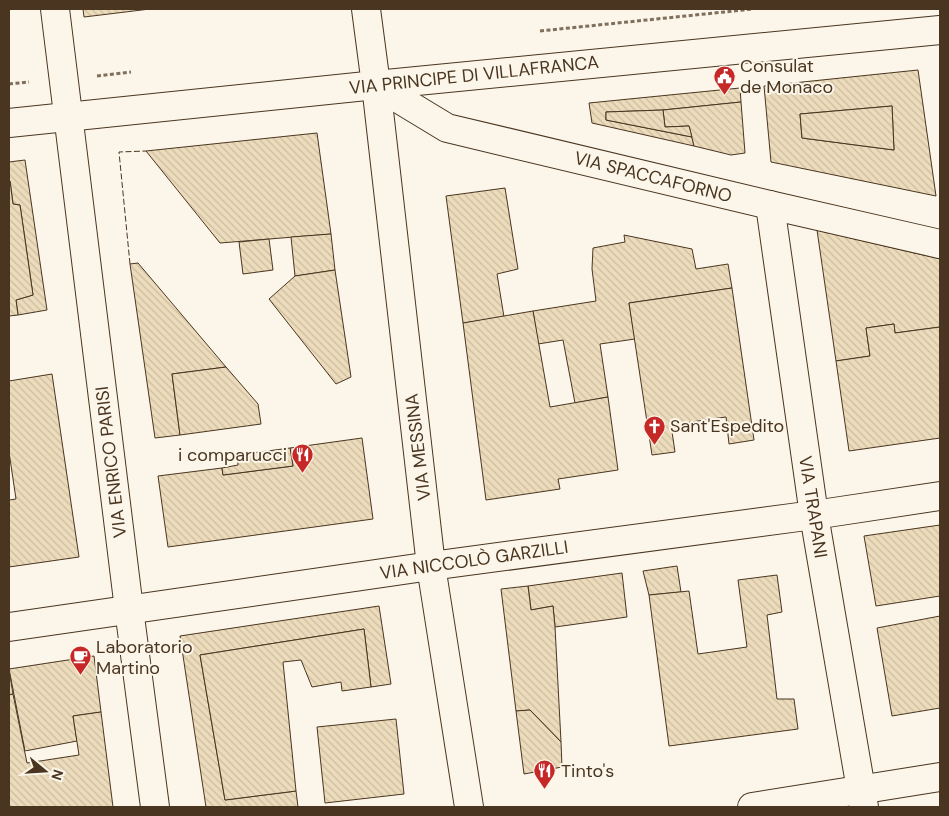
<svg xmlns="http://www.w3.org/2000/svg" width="949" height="816" font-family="'DM Sans',sans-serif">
  <defs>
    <pattern id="building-back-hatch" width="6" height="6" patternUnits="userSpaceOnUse" patternTransform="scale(1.25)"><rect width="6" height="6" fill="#ecdcbc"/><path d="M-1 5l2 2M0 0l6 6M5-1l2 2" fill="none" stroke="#ccbda1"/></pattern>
  </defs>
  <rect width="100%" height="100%" fill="#fbf6e9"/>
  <!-- building -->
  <g fill="url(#building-back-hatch)" stroke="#4a3520" fill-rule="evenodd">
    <polygon points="83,9 150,9 84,17"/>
    <path d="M 918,70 L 936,196 L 771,162 L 764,86 ZM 892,106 L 894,150 L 802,138 L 800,114 Z"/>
    <polygon points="740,88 741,102 663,110 606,112 606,120 692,137 694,146 592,123 589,103"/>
    <polygon points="741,102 745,153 731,155 694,146 689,126 665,127 663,110"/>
    <polygon points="892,106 894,150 802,138 800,114"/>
    <polygon points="663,110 665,127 689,126 692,137 606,120 606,112"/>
    <polygon points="317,133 331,234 220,243 146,151"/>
    <polygon points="25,160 47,310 18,315 16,300 33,295 20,205 13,204 10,181 9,181 9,162"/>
    <polygon points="9,181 10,181 13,204 20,205 33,295 16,300 18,315 9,316"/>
    <polygon points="505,188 518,269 497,274 504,317 463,323 446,196"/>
    <polygon points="817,230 940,259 940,327 895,333 894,324 866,328 870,356 836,361"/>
    <polygon points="331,234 335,270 295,276 291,237"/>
    <polygon points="624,235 692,249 696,269 728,264 732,288 629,303 635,339 600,344 608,397 575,403 563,340 538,344 533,311 596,301 592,269 593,248 625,242"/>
    <polygon points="269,239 273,270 243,274 239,242"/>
    <polygon points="138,263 226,367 172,374 180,435 155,438 130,264"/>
    <polygon points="335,270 351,377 336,384 269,299 295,276"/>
    <polygon points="732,288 754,440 729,444 726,417 671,425 675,452 652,455 629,303"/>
    <polygon points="533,311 550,407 608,397 618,470 558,479 560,489 486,500 463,323"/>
    <polygon points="894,324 895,333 940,327 940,438 849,451 836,361 870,356 866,328"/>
    <polygon points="226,367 258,404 261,424 180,435 172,374"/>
    <polygon points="52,374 79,557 9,567 9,500 16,499 9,452 9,381"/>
    <polygon points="362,438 373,519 168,547 158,476 222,468 223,475 293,466 290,448"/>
    <polygon points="290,448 293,466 223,475 222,468 238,465 237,455"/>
    <polygon points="940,525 940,596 876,606 864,536"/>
    <polygon points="677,566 681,592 649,595 643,571"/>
    <polygon points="622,573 627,617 555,627 553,606 531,610 528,586"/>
    <polygon points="777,575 782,612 767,615 777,699 794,699 798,729 669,746 649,595 689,591 698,654 747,647 738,580"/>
    <polygon points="528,586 531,610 553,606 555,627 561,742 530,710 516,711 501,589"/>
    <polygon points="379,606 391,684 371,687 364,629 200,655 225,800 296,791 298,807 206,807 180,636"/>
    <polygon points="940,616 940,708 892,716 877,628"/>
    <polygon points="364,629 371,687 342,691 341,682 312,687 301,660 283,662 296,791 225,800 200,655"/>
    <polygon points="94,656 101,712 73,716 77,741 25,751 9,669"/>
    <polygon points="9,670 13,694 9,695"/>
    <polygon points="13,694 27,763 79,755 73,716 101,712 113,807 9,807 9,695"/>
    <polygon points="530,710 561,742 562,767 524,774 516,711"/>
    <polygon points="396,719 404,794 325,803 317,727"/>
  </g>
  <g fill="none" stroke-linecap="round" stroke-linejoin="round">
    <defs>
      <g id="minor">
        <polyline points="55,9 129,609 155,807"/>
        <polyline points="366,9 376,85 431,566 469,807"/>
        <polyline points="376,85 447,128 770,205 940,244"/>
        <polyline points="770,205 814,515 864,807"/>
        <polyline points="9,627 431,566 814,515 940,496"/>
        <polyline points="752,807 940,777"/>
      </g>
      <polyline id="tertiary" points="9,123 376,85 940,30"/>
    </defs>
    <!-- minor casing -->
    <use href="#minor" stroke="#4a3520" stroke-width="30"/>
    <!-- tertiary casing -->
    <use href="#tertiary" stroke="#4a3520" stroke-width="30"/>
    <!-- path -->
    <g stroke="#7f6f5c" stroke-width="3" stroke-dasharray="4 2.5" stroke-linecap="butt">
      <polyline points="540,31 753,9"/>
      <polyline points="97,76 131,72"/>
      <polyline points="9,84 29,82"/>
    </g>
    <!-- minor -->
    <use href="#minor" stroke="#fbf6e9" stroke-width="28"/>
    <!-- tertiary -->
    <use href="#tertiary" stroke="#fbf6e9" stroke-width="28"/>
    <!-- fence -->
    <polyline stroke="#4a3520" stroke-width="1" stroke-dasharray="6 2.5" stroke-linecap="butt" points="130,264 119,152 146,151"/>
  </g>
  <!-- icons -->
  <defs>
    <symbol id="civic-pin" viewBox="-11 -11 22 30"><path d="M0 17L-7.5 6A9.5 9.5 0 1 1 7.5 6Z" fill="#c62828" stroke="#fbf6e9"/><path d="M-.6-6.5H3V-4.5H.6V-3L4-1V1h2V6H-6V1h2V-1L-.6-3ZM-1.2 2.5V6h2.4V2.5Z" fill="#fff"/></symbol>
    <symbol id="church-pin" viewBox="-11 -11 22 30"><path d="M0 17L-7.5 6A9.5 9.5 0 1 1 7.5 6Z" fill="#c62828" stroke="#fbf6e9"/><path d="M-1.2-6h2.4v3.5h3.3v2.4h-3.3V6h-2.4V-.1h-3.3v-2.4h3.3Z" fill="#fff"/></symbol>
    <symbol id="restaurant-pin" viewBox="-11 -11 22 30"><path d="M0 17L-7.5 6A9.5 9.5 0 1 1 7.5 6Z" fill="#c62828" stroke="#fbf6e9"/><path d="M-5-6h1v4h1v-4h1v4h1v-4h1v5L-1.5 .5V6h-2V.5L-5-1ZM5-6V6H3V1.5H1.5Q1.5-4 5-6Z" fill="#fff"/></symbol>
    <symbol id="cafe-pin" viewBox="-11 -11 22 30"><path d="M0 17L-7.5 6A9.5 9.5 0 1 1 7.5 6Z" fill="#c62828" stroke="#fbf6e9"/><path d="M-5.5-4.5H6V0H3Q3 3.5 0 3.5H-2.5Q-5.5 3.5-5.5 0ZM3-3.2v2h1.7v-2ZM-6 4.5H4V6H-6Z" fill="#fff"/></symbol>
  </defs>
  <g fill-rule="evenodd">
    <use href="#civic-pin" x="712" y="64" width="25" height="34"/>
    <use href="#church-pin" x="642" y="414" width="25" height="34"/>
    <use href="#restaurant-pin" x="290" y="442" width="25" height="34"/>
    <use href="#cafe-pin" x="68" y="644" width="25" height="34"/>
    <use href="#restaurant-pin" x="532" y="758" width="25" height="34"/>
  </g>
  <g text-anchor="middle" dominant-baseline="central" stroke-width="4" stroke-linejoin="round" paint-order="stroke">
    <!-- poi labels -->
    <g font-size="18" fill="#4a3520" stroke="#fbf6e9" text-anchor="start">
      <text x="740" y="66">Consulat<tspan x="740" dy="21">de Monaco</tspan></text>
      <text x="670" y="426">Sant'Espedito</text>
      <text x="287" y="455" text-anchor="end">i comparucci</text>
      <text x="96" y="647">Laboratorio<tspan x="96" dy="21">Martino</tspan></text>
      <text x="561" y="771">Tinto's</text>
    </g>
    <!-- street labels -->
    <g font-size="18" fill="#4a3520" stroke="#fbf6e9">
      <text transform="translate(474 75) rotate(-6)">VIA PRINCIPE DI VILLAFRANCA</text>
      <text transform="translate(653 177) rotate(14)">VIA SPACCAFORNO</text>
      <text transform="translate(418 447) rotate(-97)">VIA MESSINA</text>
      <text transform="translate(111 462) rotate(-97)">VIA ENRICO PARISI</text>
      <text transform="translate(813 507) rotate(81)">VIA TRAPANI</text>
      <text transform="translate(474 560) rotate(-8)">VIA NICCOLÒ GARZILLI</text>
    </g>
  </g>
  <!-- border -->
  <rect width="949" height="816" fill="none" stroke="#4a3520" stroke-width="20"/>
  <!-- north arrow -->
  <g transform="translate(45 771) rotate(108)" stroke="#fbf6e9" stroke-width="4" paint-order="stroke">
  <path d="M0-4L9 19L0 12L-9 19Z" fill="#4a3520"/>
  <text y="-8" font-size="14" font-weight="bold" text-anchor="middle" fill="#4a3520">N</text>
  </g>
</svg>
